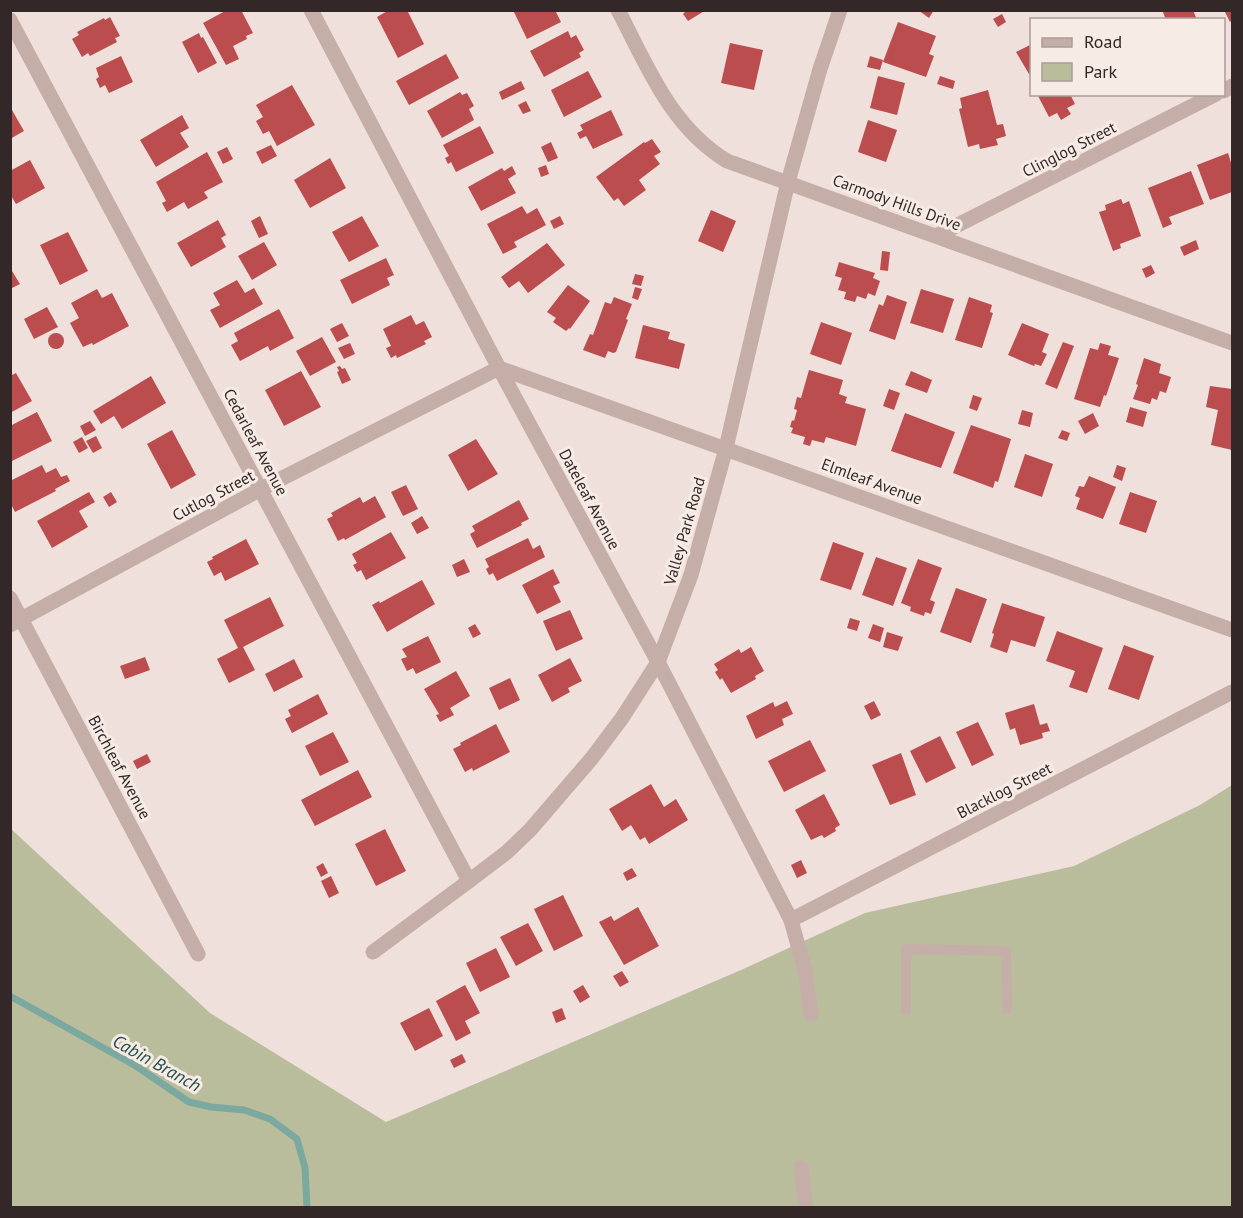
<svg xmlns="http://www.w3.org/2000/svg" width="1243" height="1218" font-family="'PT Sans',sans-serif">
  <rect width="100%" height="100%" fill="#efe0db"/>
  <!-- green -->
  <polygon fill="#babd9c" points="1232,785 1232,1207 11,1207 10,828 210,1013 386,1122 741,970 865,913 1074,866 1200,805"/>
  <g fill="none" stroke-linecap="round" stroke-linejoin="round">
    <!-- stream -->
    <polyline stroke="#7ca99f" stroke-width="7" points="10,996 136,1066 189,1102 211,1107 244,1110 270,1119 297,1139 305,1168 307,1208"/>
  </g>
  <!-- building -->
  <g fill="#bb4d4f">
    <polygon points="227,10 241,10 253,33 246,36 247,39 233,46 239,59 226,65 203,23"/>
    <polygon points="389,10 407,10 424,44 398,58 377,17"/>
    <polygon points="513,10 555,10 561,22 527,39"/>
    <polygon points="687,10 706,10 688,21 683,14"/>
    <polygon points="918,10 934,10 929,18"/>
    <polygon points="1167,10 1193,10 1197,20 1166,20 1163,12"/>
    <polygon points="1224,10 1232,10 1232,20 1230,22"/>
    <polygon points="1002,14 1006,22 998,27 993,19"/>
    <polygon points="110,17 120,36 115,38 117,42 90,56 88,53 82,57 72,39 79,35 77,32 104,18 105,20"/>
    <polygon points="898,22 936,36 929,54 934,56 926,77 883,62"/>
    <polygon points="568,31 571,38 576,35 584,50 579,53 581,57 544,77 530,51"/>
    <polygon points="199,33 201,38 203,37 217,63 198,73 182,42"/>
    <polygon points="730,43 763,50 754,90 721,83"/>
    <polygon points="1032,44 1032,79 1016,52"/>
    <polygon points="446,54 459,78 409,105 396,81"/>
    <polygon points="121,56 133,82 109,93 105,85 100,88 96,79 99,77 96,68"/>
    <polygon points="870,56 883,60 880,70 867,67"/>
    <polygon points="588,71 602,97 564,117 551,90"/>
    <polygon points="878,76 905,83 897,115 870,108"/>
    <polygon points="940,76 955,81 953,89 937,84"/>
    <polygon points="521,81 525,89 502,100 499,92"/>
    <polygon points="292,85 315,125 277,146 269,131 263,134 256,121 263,117 256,105"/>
    <polygon points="988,90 997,125 1003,124 1006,136 996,139 998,145 980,149 979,144 968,147 959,109 962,108 960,98"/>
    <polygon points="460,92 462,95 467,93 474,106 469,109 474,120 442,138 427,111"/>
    <polygon points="1037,94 1070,94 1075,104 1067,108 1071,114 1061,120 1057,113 1049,117"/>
    <polygon points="526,101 531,111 523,114 518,105"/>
    <polygon points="10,110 12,110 24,131 10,139"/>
    <polygon points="611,110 623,135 593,149 586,136 580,139 577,133 583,130 580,125"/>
    <polygon points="182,115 189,128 180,133 189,147 156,167 140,140"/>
    <polygon points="868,120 897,130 886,162 858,152"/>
    <polygon points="480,126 494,153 456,172 451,162 448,164 445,158 449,156 443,145"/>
    <polygon points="652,139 661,152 654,156 660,164 639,180 646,190 624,206 618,198 614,201 596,177 644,142 645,143"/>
    <polygon points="551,142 558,158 548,162 541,147"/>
    <polygon points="271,145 277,156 262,164 256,152"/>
    <polygon points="227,147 233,159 223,164 217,152"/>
    <polygon points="207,152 223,182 204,192 208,198 188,209 184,202 167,212 162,203 166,201 156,182"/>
    <polygon points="1228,153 1232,166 1232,192 1210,200 1197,165"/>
    <polygon points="330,158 346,188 310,208 294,180"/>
    <polygon points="30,160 45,188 16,204 10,194 10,171"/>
    <polygon points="546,165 549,174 541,177 538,168"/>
    <polygon points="512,166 516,174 508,179 516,193 481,211 468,187 502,168 504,171"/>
    <polygon points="1191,171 1204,204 1169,217 1172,224 1163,228 1148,188"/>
    <polygon points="1121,199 1123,204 1129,201 1141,236 1120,244 1121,248 1113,251 1099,212 1106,210 1105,205"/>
    <polygon points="522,206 527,214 537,208 546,225 514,242 517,247 503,254 487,224"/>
    <polygon points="711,210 736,221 723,252 698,241"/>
    <polygon points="260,216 268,234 259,238 251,221"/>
    <polygon points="362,216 379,246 349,262 332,232"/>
    <polygon points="560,216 564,224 554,229 550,221"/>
    <polygon points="218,220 226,235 221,238 226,247 191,267 177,243"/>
    <polygon points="68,232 88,271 60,285 40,245"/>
    <polygon points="1196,240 1199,249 1184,256 1180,247"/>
    <polygon points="264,242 277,265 252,280 238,256"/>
    <polygon points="547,243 565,265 528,293 519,281 509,288 501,277"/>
    <polygon points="882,251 890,252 888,271 880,270"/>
    <polygon points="386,258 394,275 387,278 390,285 352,304 340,280"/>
    <polygon points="839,262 875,273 873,278 880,281 875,296 868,293 866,299 857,296 855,302 844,299 846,292 838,290 842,278 835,276"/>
    <polygon points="1151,265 1155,273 1146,278 1142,269"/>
    <polygon points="12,271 20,284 12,288 10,273"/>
    <polygon points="635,274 644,276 641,286 632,284"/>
    <polygon points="237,280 245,293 254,288 263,304 220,328 210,310 220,305 213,293"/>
    <polygon points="568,285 590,301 570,329 569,328 566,331 553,322 556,318 547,312"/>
    <polygon points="635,287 642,289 638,300 632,298"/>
    <polygon points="97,289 102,298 112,293 129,326 93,345 92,343 83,347 70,323 79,318 71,303"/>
    <polygon points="921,289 954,299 943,333 910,323"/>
    <polygon points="887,295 907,302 895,340 869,331 879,304 883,306"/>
    <polygon points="614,297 632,304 626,319 628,320 616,352 613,353 608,351 605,358 583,350 590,334 593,335 605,302 611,304"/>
    <polygon points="969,297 992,305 990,312 993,313 982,348 955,340"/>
    <polygon points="47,307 58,327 34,339 24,319"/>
    <polygon points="279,309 294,338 270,351 268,346 240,361 231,345 238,341 234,333"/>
    <polygon points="411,315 416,325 424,321 432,337 424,341 426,344 397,358 396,355 391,358 386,348 391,346 383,329"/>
    <polygon points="821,322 852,333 841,365 810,354"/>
    <polygon points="342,323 349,336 337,342 330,329"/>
    <polygon points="1022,323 1049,334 1042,352 1047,354 1041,366 1035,364 1034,366 1008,355"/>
    <polygon points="643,325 670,332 668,339 685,344 679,369 635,358"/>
    <circle cx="56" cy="341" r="8"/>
    <polygon points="322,337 336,362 310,376 296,351"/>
    <polygon points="1063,342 1074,346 1057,389 1045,384"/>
    <polygon points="350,343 355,354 344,359 338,348"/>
    <polygon points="1100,343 1111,346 1108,355 1119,358 1106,396 1104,395 1100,407 1074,399 1090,348 1098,350"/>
    <polygon points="1144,358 1161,364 1159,373 1171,377 1166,393 1160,391 1157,400 1152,398 1150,404 1133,399 1138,385 1136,384"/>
    <polygon points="340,366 342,369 345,368 351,380 342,384 337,372 339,371 337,367"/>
    <polygon points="809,370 843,380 839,394 847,397 845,403 866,409 856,446 826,437 824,443 812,440 810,446 803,444 805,437 791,433 793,428 790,427 792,420 794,421 797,410 794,409 797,397 801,398"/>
    <polygon points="301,371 321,407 284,426 265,390"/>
    <polygon points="911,371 932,380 927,393 905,385"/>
    <polygon points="16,373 32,401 10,413 10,376"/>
    <polygon points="151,376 166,403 122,429 114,416 101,424 93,411"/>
    <polygon points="1210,386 1232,389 1232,450 1211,445 1218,410 1206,407"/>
    <polygon points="889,389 900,393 894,410 883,406"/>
    <polygon points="973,395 982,398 977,411 969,408"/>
    <polygon points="1130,407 1147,412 1143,427 1126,422"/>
    <polygon points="1022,410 1033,413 1030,427 1018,424"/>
    <polygon points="37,412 52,441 10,462 10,426"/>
    <polygon points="905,413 955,432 941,468 891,451"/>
    <polygon points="1093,413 1099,426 1085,434 1078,421"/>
    <polygon points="90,421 96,430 85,436 80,426"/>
    <polygon points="971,425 1011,439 998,482 995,481 993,488 953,473"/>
    <polygon points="172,430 196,475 171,489 147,444"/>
    <polygon points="1062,430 1070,433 1067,441 1058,438"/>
    <polygon points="96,436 102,448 93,453 86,441"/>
    <polygon points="82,437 88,448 79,453 73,442"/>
    <polygon points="476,439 498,474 468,491 448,455"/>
    <polygon points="1025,454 1053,464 1042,497 1014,487"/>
    <polygon points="42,465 46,473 56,468 61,477 67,475 70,481 55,489 56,491 15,512 10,502 10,481"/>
    <polygon points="1117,465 1126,468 1122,481 1113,477"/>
    <polygon points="1089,476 1116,487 1103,519 1076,509 1080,498 1075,496 1079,486 1084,487"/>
    <polygon points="406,485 418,509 403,516 391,492"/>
    <polygon points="89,492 95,502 79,511 88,527 52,548 37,521"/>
    <polygon points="111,492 117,502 109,507 103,497"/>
    <polygon points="1130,492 1157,501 1146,533 1119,524"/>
    <polygon points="375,496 386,517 345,540 344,538 338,541 327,519 333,516 331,513 360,497 363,503"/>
    <polygon points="519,500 529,519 521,523 522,525 477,548 470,534 475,531 472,526"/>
    <polygon points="422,516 429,528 417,534 411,523"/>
    <polygon points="391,532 406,558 366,580 361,570 357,572 353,565 357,563 352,554"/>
    <polygon points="528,538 533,549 540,545 545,557 497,581 493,573 489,575 486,569 489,567 485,559"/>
    <polygon points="246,539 259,564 225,581 221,572 214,576 207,562 213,559 212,557"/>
    <polygon points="833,542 864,553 851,590 820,580"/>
    <polygon points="876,557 907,568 893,606 862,595"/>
    <polygon points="464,559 470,572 457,577 452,565"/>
    <polygon points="918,559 942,568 930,600 935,602 931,614 925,612 924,616 910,611 911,607 901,603"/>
    <polygon points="553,569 560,583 553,586 561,602 537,614 522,585"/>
    <polygon points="422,580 435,604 387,632 372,605 379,601 380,603"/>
    <polygon points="956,588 987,599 971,643 940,632"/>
    <polygon points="270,597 284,626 243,647 255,670 229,683 217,659 238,648 224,620"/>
    <polygon points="1002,603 1045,617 1035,647 1011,640 1007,653 990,647 994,634 992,633"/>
    <polygon points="570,610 583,639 556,651 543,621"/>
    <polygon points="850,618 860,621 857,631 847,628"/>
    <polygon points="475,624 481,634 473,638 468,628"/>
    <polygon points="873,624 884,628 880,642 868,638"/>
    <polygon points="1057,631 1103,648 1087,693 1069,687 1075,671 1046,661"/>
    <polygon points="887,632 903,637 898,651 883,647"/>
    <polygon points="428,636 441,662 416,674 413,668 407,671 401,659 407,657 402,649"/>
    <polygon points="1124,645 1154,656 1139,700 1108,689"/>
    <polygon points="751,647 764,671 755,676 756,679 731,693 722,678 720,680 715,672 718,670 714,664 739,649 741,653"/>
    <polygon points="145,657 150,670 125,679 120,666"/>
    <polygon points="570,658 582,681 568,688 570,692 552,702 538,675"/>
    <polygon points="294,659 303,677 274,692 265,674"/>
    <polygon points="456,671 470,696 450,708 454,715 440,722 436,715 439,714 424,689"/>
    <polygon points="510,678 520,700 499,710 489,688"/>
    <polygon points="318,694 328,714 292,733 285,719 291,716 288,710"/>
    <polygon points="787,701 793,714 782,719 784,725 756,739 746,716 773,702 775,707"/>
    <polygon points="874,701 881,715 871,720 864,706"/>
    <polygon points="1034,704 1040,725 1047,723 1050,731 1042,733 1043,738 1020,745 1015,728 1010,730 1005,713"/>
    <polygon points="978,722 994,755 972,766 956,732"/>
    <polygon points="496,724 510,752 473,771 472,768 465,772 453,749 461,745 460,743"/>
    <polygon points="333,732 349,762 320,776 305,746"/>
    <polygon points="940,736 956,768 926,783 910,751"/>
    <polygon points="810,740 826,771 784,792 768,761"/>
    <polygon points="901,753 916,795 890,805 872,765"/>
    <polygon points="147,754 151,762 137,769 133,761"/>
    <polygon points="358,770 372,797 315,826 301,800"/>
    <polygon points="651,784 664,807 676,799 688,820 649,844 645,837 640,840 631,825 622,831 609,809"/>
    <polygon points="824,794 840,825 835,828 836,831 824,838 822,835 811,840 795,810"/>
    <polygon points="385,829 406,871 376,886 355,844"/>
    <polygon points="801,860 807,873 797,878 791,865"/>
    <polygon points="323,863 328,873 321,877 316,867"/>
    <polygon points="632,868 637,876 627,881 623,873"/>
    <polygon points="331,876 339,893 329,898 321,881"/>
    <polygon points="563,895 583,936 554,951 534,909"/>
    <polygon points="638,907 659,946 624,965 599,922 611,916 614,921"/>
    <polygon points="528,923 543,951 516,966 500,937"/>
    <polygon points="496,948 510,977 480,992 466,963"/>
    <polygon points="622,971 629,982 620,987 613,976"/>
    <polygon points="465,985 480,1013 465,1021 471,1033 456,1041 436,1001"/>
    <polygon points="583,985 590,997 580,1003 573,991"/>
    <polygon points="429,1008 443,1036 415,1051 400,1023"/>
    <polygon points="562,1008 566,1019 556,1023 552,1012"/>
    <polygon points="462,1054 466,1062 454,1068 450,1060"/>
  </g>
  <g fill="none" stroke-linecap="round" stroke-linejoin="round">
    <!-- service -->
    <polyline stroke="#c6aea8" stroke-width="10" points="906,1011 906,949 1006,951 1007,1009"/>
    <!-- minor -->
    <g stroke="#c6aea8" stroke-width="15">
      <polyline points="311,10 499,368 658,662 791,920 805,971 811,1014"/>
      <path d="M 618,10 C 648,67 670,126 727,161 L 1232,343"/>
      <polyline points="10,20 469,881"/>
      <polyline points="1224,91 1232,86"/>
      <polyline points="938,235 1216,94"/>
      <polyline points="10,598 198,954"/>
      <polyline points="10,625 261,489 499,368 1232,630"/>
      <polyline points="791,920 1232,692"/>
      <polyline points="373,952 469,881 507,852 530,830 592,758 622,718 658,662 691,575 726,448 788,182 820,69 840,10"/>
      <polyline points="801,1168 806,1208"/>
    </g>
  </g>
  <g text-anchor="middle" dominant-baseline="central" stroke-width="6" stroke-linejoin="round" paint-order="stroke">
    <!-- street labels -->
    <g font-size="16" fill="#332827" stroke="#f7ebe6">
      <text transform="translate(1069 149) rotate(-27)">Clinglog Street</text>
      <text transform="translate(897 202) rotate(20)">Carmody Hills Drive</text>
      <text transform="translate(256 442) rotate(62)">Cedarleaf Avenue</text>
      <text transform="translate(872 481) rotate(20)">Elmleaf Avenue</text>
      <text transform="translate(213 495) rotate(-28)">Cutlog Street</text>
      <text transform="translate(590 499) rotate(62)">Dateleaf Avenue</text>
      <text transform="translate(684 531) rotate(-74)">Valley Park Road</text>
      <text transform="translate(120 767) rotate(62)">Birchleaf Avenue</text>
      <text transform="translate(1004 790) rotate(-27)">Blacklog Street</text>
    </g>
    <!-- water labels -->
    <g font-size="18" font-style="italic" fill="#215147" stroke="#f7ebe6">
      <text transform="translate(157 1063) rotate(29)">Cabin Branch</text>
    </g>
  </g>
  <!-- border -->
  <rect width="1243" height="1218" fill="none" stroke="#332827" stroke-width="24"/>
  <!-- legend -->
  <rect x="1030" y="18" width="195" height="78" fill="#f7ebe6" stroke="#a99d9a" stroke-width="1.5"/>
  <rect x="1042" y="38" width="30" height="9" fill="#c6aea8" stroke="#a99d9a" stroke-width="1.5"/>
  <text x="1084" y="48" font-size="18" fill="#332827">Road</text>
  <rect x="1042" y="63" width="30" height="18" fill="#babd9c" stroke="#a99d9a" stroke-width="1.5"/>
  <text x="1084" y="78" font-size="18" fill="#332827">Park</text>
</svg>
